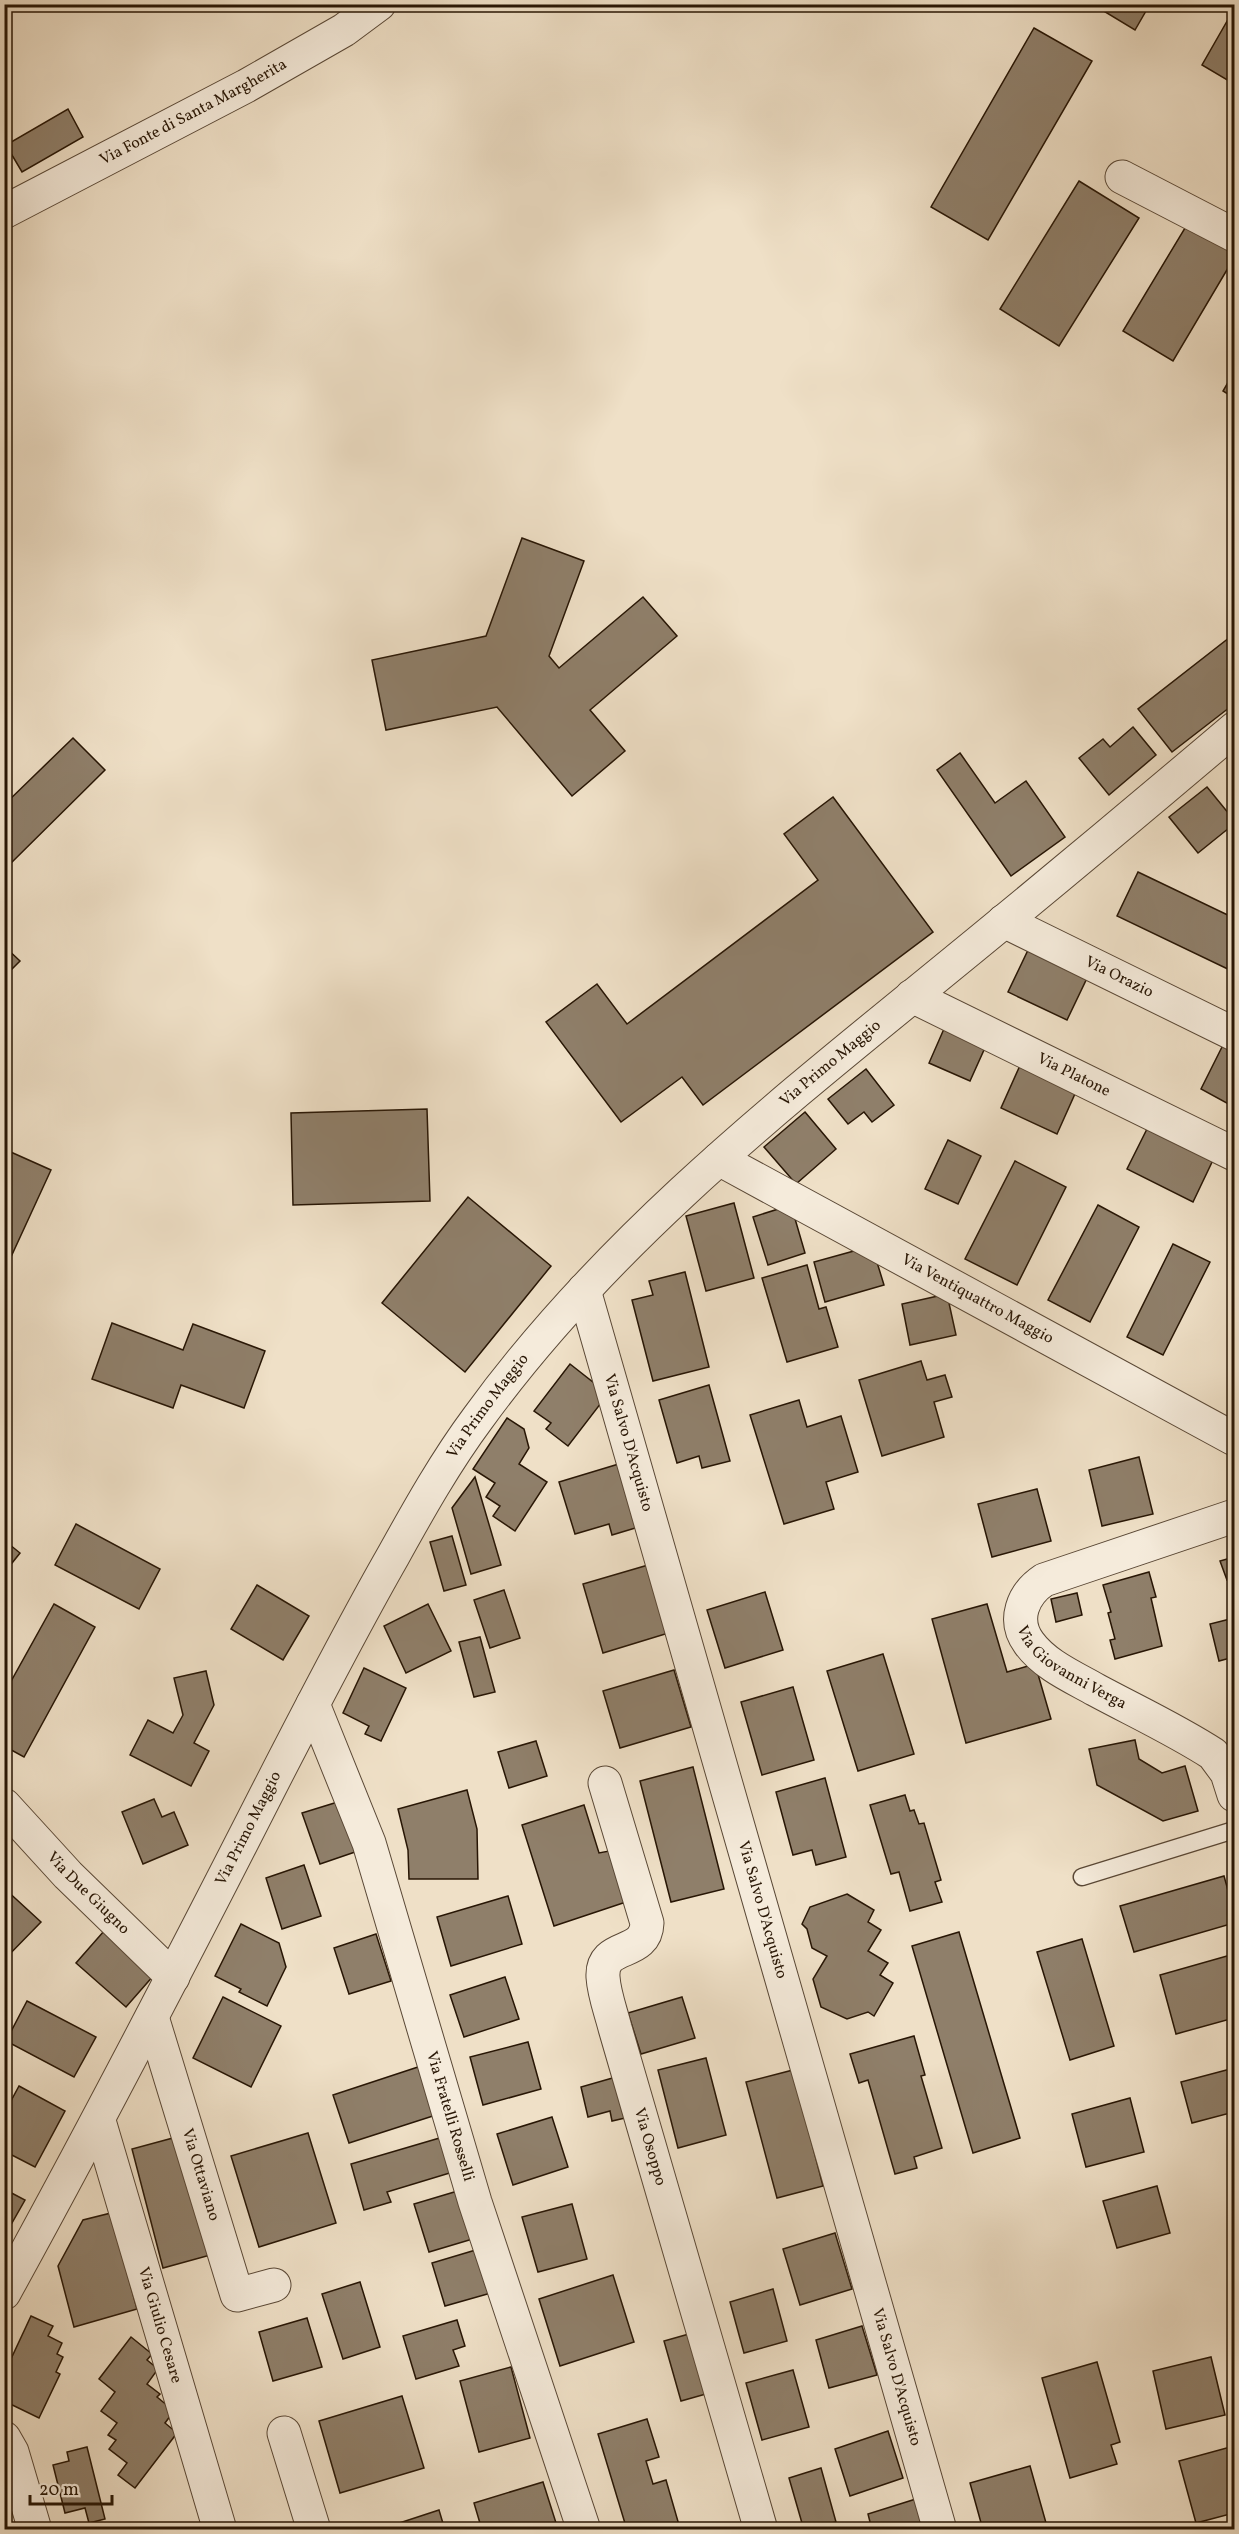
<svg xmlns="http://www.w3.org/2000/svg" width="1239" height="2534" font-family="Vollkorn,serif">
  <rect width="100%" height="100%" fill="#efe0c7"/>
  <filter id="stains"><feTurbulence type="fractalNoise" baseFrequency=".00333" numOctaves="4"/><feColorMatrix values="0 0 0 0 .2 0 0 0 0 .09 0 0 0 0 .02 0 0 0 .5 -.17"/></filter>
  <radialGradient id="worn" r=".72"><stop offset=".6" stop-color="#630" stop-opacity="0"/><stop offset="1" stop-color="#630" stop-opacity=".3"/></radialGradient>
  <!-- building -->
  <g fill="#8f7f6a" stroke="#281605" stroke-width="1.5">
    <polygon points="1092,4 1150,4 1135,30"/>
    <polygon points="1234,9 1234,84 1202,65"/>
    <polygon points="1034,28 1092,61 988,240 931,207"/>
    <polygon points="68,109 83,137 22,172 6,145"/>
    <polygon points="1079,181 1139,218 1059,346 1000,309"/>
    <polygon points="1188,223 1234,251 1234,258 1173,361 1123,331"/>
    <polygon points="1234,372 1234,398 1223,391"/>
    <polygon points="522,538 584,561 549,656 559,668 643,597 677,636 590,710 625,751 572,796 497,707 386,730 372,660 486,636"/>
    <polygon points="1234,634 1234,704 1172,752 1138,709"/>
    <polygon points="1133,727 1156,755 1109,795 1079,758 1103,739 1110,747"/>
    <polygon points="73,738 105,770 4,870 4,805"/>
    <polygon points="960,753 995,803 1026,781 1065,837 1011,876 937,770"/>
    <polygon points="1207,787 1234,820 1234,824 1198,853 1169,817"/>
    <polygon points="833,797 933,932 703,1105 682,1077 621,1122 546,1022 597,984 627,1024 818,880 784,834"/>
    <polygon points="1138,872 1234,918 1234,972 1117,916"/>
    <polygon points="4,946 20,961 4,977"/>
    <polygon points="1029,948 1088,976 1067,1020 1008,992"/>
    <polygon points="947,1022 988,1041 970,1081 929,1063"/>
    <polygon points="1223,1045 1234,1051 1234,1107 1201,1089"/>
    <polygon points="1022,1061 1078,1087 1057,1134 1001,1108"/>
    <polygon points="866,1069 894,1105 872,1122 864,1112 848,1124 828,1099"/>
    <polygon points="427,1109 430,1201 293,1205 291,1113"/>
    <polygon points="805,1112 836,1149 796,1184 764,1147"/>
    <polygon points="1148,1127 1213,1160 1193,1202 1127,1169"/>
    <polygon points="948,1140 981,1156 958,1204 925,1189"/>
    <polygon points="4,1149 51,1170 10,1259 4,1257"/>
    <polygon points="1015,1161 1066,1187 1017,1285 965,1259"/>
    <polygon points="468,1197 551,1266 465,1372 382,1303"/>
    <polygon points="734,1203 754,1278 706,1291 686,1216"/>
    <polygon points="791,1205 805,1253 768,1265 753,1217"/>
    <polygon points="1098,1205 1139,1227 1090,1322 1048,1300"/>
    <polygon points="1173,1244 1210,1262 1163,1355 1127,1337"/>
    <polygon points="872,1246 884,1285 825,1302 814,1262"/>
    <polygon points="807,1265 819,1309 826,1307 838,1347 787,1362 762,1278"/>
    <polygon points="685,1272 709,1367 653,1381 632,1300 653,1295 649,1281"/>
    <polygon points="947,1294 956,1335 910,1345 902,1304"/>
    <polygon points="112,1323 183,1350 193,1324 265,1351 244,1408 181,1385 173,1408 92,1379"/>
    <polygon points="921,1361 927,1380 945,1375 952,1397 934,1402 944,1437 882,1456 859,1380"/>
    <polygon points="570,1364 608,1394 568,1446 546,1429 551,1423 534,1411"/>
    <polygon points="709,1385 730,1461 702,1468 699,1456 677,1463 659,1400"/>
    <polygon points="799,1400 807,1427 841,1416 858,1472 826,1482 834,1509 784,1524 750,1415"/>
    <polygon points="507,1418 524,1429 529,1448 519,1464 547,1482 515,1531 493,1516 500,1506 486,1497 495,1483 473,1469"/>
    <polygon points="1139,1457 1153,1514 1102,1526 1089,1470"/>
    <polygon points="622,1463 642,1526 612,1535 609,1524 575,1534 559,1482"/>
    <polygon points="475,1477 501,1565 471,1574 452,1508"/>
    <polygon points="1037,1489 1051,1541 992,1557 978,1504"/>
    <polygon points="76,1524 160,1569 139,1609 55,1565"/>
    <polygon points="452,1536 466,1585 444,1591 430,1542"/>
    <polygon points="4,1540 20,1553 4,1573"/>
    <polygon points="1234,1557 1234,1578 1227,1580 1220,1561"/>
    <polygon points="655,1563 675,1631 603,1653 583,1584"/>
    <polygon points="1149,1572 1156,1597 1151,1598 1162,1646 1115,1659 1110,1640 1115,1639 1108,1613 1111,1612 1103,1585"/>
    <polygon points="257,1585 309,1616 283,1660 231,1629"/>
    <polygon points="504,1590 520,1638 490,1648 474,1600"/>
    <polygon points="765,1592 783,1650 725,1668 707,1610"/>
    <polygon points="1077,1593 1082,1615 1056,1622 1051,1599"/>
    <polygon points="54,1604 95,1627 24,1757 4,1746 4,1694"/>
    <polygon points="428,1604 451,1651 406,1673 384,1626"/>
    <polygon points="987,1604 1007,1672 1035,1664 1051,1719 966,1743 932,1619"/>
    <polygon points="1234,1618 1234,1657 1219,1661 1210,1624"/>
    <polygon points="480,1637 495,1692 474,1697 459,1642"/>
    <polygon points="883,1654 914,1754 858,1771 827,1671"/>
    <polygon points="364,1668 406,1688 381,1741 365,1734 369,1726 343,1713"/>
    <polygon points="674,1670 691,1727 620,1748 603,1691"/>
    <polygon points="206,1671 214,1705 194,1743 209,1751 191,1786 130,1755 148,1720 173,1733 183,1715 174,1678"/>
    <polygon points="793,1687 814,1760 762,1775 741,1702"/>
    <polygon points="1135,1740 1139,1759 1162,1773 1185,1766 1198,1811 1163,1821 1097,1785 1089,1749"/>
    <polygon points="536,1741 547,1776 509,1788 498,1752"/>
    <polygon points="693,1767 724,1889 671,1902 640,1781"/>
    <polygon points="825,1778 846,1857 816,1865 812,1850 793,1855 776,1792"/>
    <polygon points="467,1790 477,1829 478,1879 409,1879 408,1850 398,1809"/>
    <polygon points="905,1795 910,1811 914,1810 919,1824 924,1823 941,1880 935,1882 942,1902 910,1911 899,1872 891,1874 870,1805"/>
    <polygon points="154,1799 162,1817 174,1812 188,1845 143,1864 122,1812"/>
    <polygon points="341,1801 358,1851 320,1864 302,1813"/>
    <polygon points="584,1805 599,1853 609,1851 626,1902 554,1926 522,1825"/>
    <polygon points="304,1865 321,1916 282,1929 266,1878"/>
    <polygon points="1224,1876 1234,1912 1234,1923 1134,1952 1120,1906"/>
    <polygon points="4,1888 41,1922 4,1960"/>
    <polygon points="847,1894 874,1910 868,1922 881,1930 868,1951 888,1963 880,1975 893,1983 874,2016 868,2012 847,2019 821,2007 813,1979 827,1956 812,1948 807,1929 802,1924 810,1907"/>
    <polygon points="508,1896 522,1944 451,1966 437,1917"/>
    <polygon points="241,1924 279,1943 286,1967 267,2006 239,1992 241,1989 215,1976"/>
    <polygon points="104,1931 154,1975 126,2007 76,1963"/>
    <polygon points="959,1932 1020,2138 973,2153 912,1946"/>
    <polygon points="376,1934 391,1981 349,1994 334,1948"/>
    <polygon points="1082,1939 1114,2046 1070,2060 1037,1952"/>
    <polygon points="1234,1954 1234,2018 1176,2034 1160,1975"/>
    <polygon points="505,1977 519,2019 464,2037 450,1995"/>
    <polygon points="223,1997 281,2026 251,2087 193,2058"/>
    <polygon points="682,1997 695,2038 641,2054 628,2013"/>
    <polygon points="27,2001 96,2037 74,2077 6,2041"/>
    <polygon points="914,2036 925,2075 921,2076 942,2148 914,2157 917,2168 895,2174 868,2080 859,2083 850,2054"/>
    <polygon points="528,2042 541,2089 483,2105 470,2057"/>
    <polygon points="706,2058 726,2135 678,2148 658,2070"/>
    <polygon points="421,2066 436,2115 349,2143 333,2095"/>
    <polygon points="1234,2068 1234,2112 1192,2123 1181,2082"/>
    <polygon points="793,2070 823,2186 777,2198 746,2082"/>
    <polygon points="623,2075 634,2116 612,2121 610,2111 588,2117 581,2087"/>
    <polygon points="19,2086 65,2111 35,2167 4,2151 4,2114"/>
    <polygon points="1130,2098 1144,2152 1086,2167 1072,2114"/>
    <polygon points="552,2117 568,2167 513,2185 497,2134"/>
    <polygon points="308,2133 336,2223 259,2247 231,2156"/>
    <polygon points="184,2135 214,2254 163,2268 132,2149"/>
    <polygon points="443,2137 453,2172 387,2192 391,2202 364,2210 351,2164"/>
    <polygon points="1157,2186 1170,2233 1117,2248 1103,2201"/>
    <polygon points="4,2189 25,2200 4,2237"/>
    <polygon points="461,2190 476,2238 429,2252 414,2204"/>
    <polygon points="572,2204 587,2259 538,2272 522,2217"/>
    <polygon points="111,2213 137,2309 74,2327 58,2266 83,2220"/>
    <polygon points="835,2233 852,2289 800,2305 783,2249"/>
    <polygon points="479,2249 491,2293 445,2306 432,2263"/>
    <polygon points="613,2275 634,2342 560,2366 539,2299"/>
    <polygon points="360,2282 380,2347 343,2359 322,2294"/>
    <polygon points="773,2289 787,2341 744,2353 730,2302"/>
    <polygon points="31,2316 53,2326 48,2336 62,2343 57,2354 63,2357 56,2372 60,2374 39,2418 4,2401 4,2374"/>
    <polygon points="307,2318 322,2367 273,2381 259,2332"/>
    <polygon points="457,2320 465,2346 453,2350 459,2366 416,2379 403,2336"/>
    <polygon points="862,2326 877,2375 829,2388 816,2340"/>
    <polygon points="696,2332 713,2392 681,2401 664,2341"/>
    <polygon points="131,2337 152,2354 147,2360 158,2369 147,2384 160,2394 157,2397 174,2411 165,2423 177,2433 135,2488 118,2475 127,2463 109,2449 116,2440 108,2435 117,2423 101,2411 115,2392 99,2379"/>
    <polygon points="1211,2357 1225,2415 1166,2429 1153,2371"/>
    <polygon points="1097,2362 1120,2442 1111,2445 1117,2464 1070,2478 1042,2378"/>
    <polygon points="511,2367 530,2438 479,2452 460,2381"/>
    <polygon points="793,2370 809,2427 762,2440 746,2383"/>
    <polygon points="402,2396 424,2468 340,2493 319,2421"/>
    <polygon points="647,2419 659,2457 646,2461 653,2484 666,2480 679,2525 665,2530 627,2530 598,2434"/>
    <polygon points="888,2431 903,2478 850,2496 835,2449"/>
    <polygon points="1234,2446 1234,2513 1196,2523 1179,2461"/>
    <polygon points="87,2447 105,2519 89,2523 85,2508 65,2513 53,2465 69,2461 67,2452"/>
    <polygon points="1030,2466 1048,2530 983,2530 970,2483"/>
    <polygon points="821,2468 836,2522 804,2530 789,2478"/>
    <polygon points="543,2482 557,2526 545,2530 482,2530 474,2503"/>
    <polygon points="919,2498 928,2530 872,2530 868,2514"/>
    <polygon points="439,2510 445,2530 378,2530"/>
  </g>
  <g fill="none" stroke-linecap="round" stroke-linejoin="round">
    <defs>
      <polyline id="lane" points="1082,1877 1234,1830"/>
      <g id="street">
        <polyline points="1122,177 1234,235"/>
        <path id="s1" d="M 4,212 L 246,86 L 344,30 L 379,4"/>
        <path id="s2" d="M 1004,921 L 1234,1034"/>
        <path id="s3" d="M 912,996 L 1234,1154"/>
        <path id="s4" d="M 719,1159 L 1234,1439"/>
        <path id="s5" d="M 584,1290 L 940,2530"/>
        <path id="s6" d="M 1234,1516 L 1044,1580 C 1023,1594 1012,1620 1029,1643 C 1045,1665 1073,1677 1096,1690 C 1135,1711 1176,1730 1213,1754 L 1227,1773 L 1234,1795"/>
        <path id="s7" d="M 313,1704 L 369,1843 L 475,2202 L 584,2530"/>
        <path id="s8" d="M 605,1783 L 647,1923 C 646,1958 601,1941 603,1977 C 604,1994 611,2012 615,2028 L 761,2530"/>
        <path id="s9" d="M 4,1805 L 68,1875 L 173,1977"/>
        <path id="s10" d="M 152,2017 L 237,2295 L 274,2285"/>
        <path id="s11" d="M 99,2121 L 220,2530"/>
        <path id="s12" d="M 4,2293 C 96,2126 183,1958 269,1789 C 309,1711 349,1633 393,1556 C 419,1509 446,1461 478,1418 C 602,1247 768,1114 930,982 C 1032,899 1134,814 1234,729"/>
        <polyline points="284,2433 314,2530"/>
        <polyline points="4,2438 12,2452 35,2530"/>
      </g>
    </defs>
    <!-- lane casing -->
    <use href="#lane" stroke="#5a4836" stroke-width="19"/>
    <!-- street casing -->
    <use href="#street" stroke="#5a4836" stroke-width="35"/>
    <!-- lane -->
    <use href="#lane" stroke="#f5ebdb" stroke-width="16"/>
    <!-- street -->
    <use href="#street" stroke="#f5ebdb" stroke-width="33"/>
  </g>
  <g text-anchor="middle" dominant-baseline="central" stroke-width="4.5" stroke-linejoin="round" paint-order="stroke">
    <!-- street labels -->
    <g font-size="16" fill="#281605" stroke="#f5ebdb">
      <text stroke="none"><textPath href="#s1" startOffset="214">Via Fonte di Santa Margherita</textPath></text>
      <text stroke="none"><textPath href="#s2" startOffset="128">Via Orazio</textPath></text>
      <text stroke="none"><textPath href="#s12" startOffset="1497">Via Primo Maggio</textPath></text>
      <text stroke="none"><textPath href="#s3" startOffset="180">Via Platone</textPath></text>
      <text stroke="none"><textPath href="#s4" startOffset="294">Via Ventiquattro Maggio</textPath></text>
      <text stroke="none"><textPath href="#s12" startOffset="1011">Via Primo Maggio</textPath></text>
      <text stroke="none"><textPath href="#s5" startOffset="159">Via Salvo D'Acquisto</textPath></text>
      <text stroke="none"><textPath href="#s6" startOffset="322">Via Giovanni Verga</textPath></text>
      <text stroke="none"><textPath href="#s12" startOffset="525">Via Primo Maggio</textPath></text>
      <text stroke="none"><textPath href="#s9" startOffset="122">Via Due Giugno</textPath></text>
      <text stroke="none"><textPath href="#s5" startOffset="645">Via Salvo D'Acquisto</textPath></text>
      <text stroke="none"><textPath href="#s7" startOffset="435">Via Fratelli Rosselli</textPath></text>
      <text stroke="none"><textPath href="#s8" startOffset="398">Via Osoppo</textPath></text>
      <text stroke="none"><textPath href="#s10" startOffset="165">Via Ottaviano</textPath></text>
      <text stroke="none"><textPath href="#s11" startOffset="213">Via Giulio Cesare</textPath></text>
      <text stroke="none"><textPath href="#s5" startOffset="1131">Via Salvo D'Acquisto</textPath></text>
    </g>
  </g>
  <!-- margin -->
  <rect width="1239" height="2534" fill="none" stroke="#efe0c7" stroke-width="24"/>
  <rect x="6" y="6" width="1227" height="2522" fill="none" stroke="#281605" stroke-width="3"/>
  <rect x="12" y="12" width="1215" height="2510" fill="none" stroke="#281605" stroke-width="1.5"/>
  <!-- scale -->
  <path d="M30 2495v9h82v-9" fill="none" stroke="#281605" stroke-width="3"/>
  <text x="39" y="2495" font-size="18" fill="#281605" stroke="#f5ebdb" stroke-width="4.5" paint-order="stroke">20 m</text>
  <rect width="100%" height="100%" filter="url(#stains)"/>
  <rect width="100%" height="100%" fill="url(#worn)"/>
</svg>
